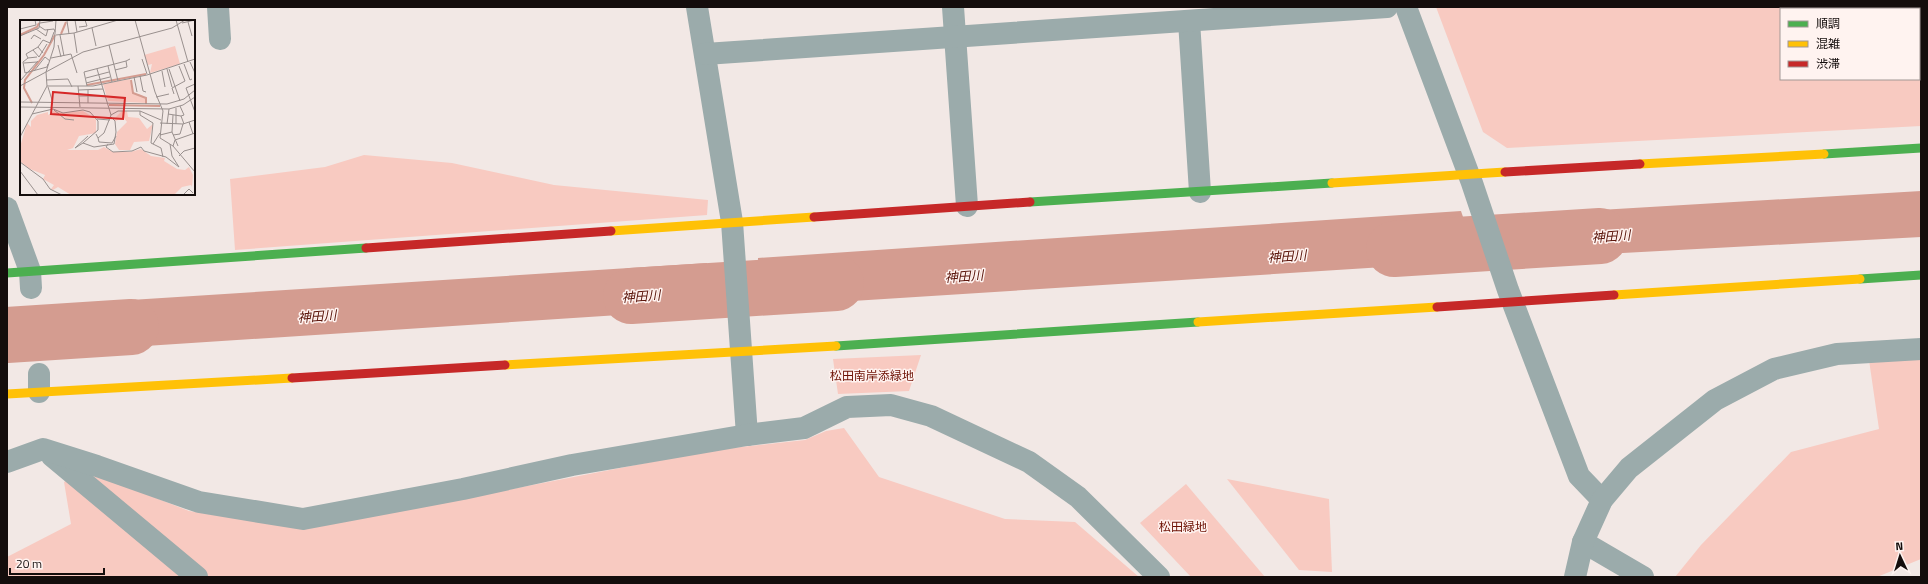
<svg xmlns="http://www.w3.org/2000/svg" width="1928" height="584" font-family="'Titillium Web','Noto Sans JP',sans-serif">
  <rect width="100%" height="100%" fill="#f2e8e5"/>
  <!-- green -->
  <g fill="#f8cac1" fill-rule="evenodd">
    <path d="M 1436,7 L 1921,7 L 1921,126 L 1507,148 L 1483,132 ZM 1781,9 L 1919,9 L 1919,79 L 1781,79 Z"/>
    <polygon points="364,155 452,163 554,185 708,200 707,215 235,250 230,179 325,167"/>
    <polygon points="921,355 909,391 838,394 833,359"/>
    <polygon points="1921,357 1921,559 1877,577 1675,577 1701,545 1791,452 1879,429 1869,360"/>
    <polygon points="844,428 879,477 1005,519 1075,522 1139,577 7,577 7,557 71,524 64,482 85,470 189,511 306,529 713,450 805,440 826,431"/>
    <polygon points="1227,479 1329,499 1332,572 1299,570"/>
    <polygon points="1186,484 1265,577 1191,577 1140,523"/>
  </g>
  <!-- water -->
  <g fill="#d49c90">
    <polygon points="1921,191 1921,237 1530,258 1515,215"/>
    <polygon points="1461,211 1478,261 759,307 758,258"/>
    <polygon points="707,263 711,309 54,352 52,305"/>
    <polygon points="7,312 26,312 28,359 7,360"/>
  </g>
  <g fill="none" stroke-linecap="round" stroke-linejoin="round">
    <!-- river -->
    <g stroke="#d49c90" stroke-width="56">
      <polyline points="1394,249 1600,236"/>
      <polyline points="631,296 836,283"/>
      <polyline points="7,335 131,327"/>
    </g>
    <!-- street -->
    <g stroke="#9babab" stroke-width="22">
      <polyline points="218,7 220,39"/>
      <polyline points="697,7 732,222 747,435"/>
      <polyline points="953,7 967,206"/>
      <polyline points="1406,7 1472,183 1508,290 1579,476 1602,500"/>
      <polyline points="1189,21 1200,192"/>
      <polyline points="705,54 1387,7"/>
      <polyline points="7,208 30,271 31,288"/>
      <polyline points="39,374 39,392"/>
      <polyline points="52,456 197,577"/>
      <polyline points="7,462 43,449 97,466 199,502 303,519 463,489 572,465 747,435 804,428 847,407 891,405 931,416 1029,462 1078,497 1159,577"/>
      <polyline points="1583,542 1643,577"/>
      <polyline points="1575,577 1583,542 1602,500 1629,468 1715,400 1774,369 1837,354 1921,349"/>
    </g>
    <!-- fast -->
    <g stroke="#4caf50" stroke-width="9">
      <polyline points="1824,154 1921,148"/>
      <polyline points="1030,202 1332,183"/>
      <polyline points="7,273 366,248"/>
      <polyline points="1860,279 1921,275"/>
      <polyline points="836,346 1198,322"/>
    </g>
    <!-- slow -->
    <g stroke="#ffc107" stroke-width="9">
      <polyline points="1640,164 1824,154"/>
      <polyline points="1332,183 1505,172"/>
      <polyline points="611,231 814,217"/>
      <polyline points="1614,295 1860,279"/>
      <polyline points="1198,322 1437,307"/>
      <polyline points="505,365 836,346"/>
      <polyline points="7,394 292,378"/>
    </g>
    <!-- jam -->
    <g stroke="#c62828" stroke-width="9">
      <polyline points="1505,172 1640,164"/>
      <polyline points="814,217 1030,202"/>
      <polyline points="366,248 611,231"/>
      <polyline points="1437,307 1614,295"/>
      <polyline points="292,378 505,365"/>
    </g>
  </g>
  <g text-anchor="middle" dominant-baseline="central" stroke-width="3" stroke-linejoin="round" paint-order="stroke">
    <!-- park labels -->
    <g font-size="12" fill="#6d1003" stroke="#fff3f0">
      <text x="872" y="375">松田南岸添緑地</text>
      <text x="1183" y="526">松田緑地</text>
    </g>
    <!-- water labels -->
    <g font-size="13" font-style="italic" fill="#5a140a" stroke="#fff3f0">
      <text transform="translate(1611 236) rotate(-4)">神田川</text>
      <text transform="translate(1287 256) rotate(-4)">神田川</text>
      <text transform="translate(964 276) rotate(-4)">神田川</text>
      <text transform="translate(641 296) rotate(-4)">神田川</text>
      <text transform="translate(317 316) rotate(-4)">神田川</text>
    </g>
  </g>
  <!-- overview -->
  <g transform="translate(20 20)">
    <rect width="175" height="175" fill="#f2e8e5"/>
    <path d="M 155,26 L 160,44 L 130,53 L 132,44 L 128,45 L 124,35 ZM 110,59 L 113,73 L 121,75 L 126,78 L 125,83 L 88,81 L 83,64 ZM 34,91 L 43,93 L 63,91 L 76,99 L 76,113 L 59,116 L 53,128 L 47,130 L 78,130 L 84,127 L 93,132 L 110,132 L 121,129 L 131,136 L 145,138 L 144,141 L 157,149 L 165,150 L 169,147 L 173,155 L 172,167 L 171,165 L 162,167 L 154,175 L 51,175 L 38,167 L 33,170 L 31,169 L 34,165 L 23,159 L 25,155 L 10,149 L 1,142 L 0,127 L 7,103 L 11,107 L 11,101 L 17,95 L 28,92 L 28,95 ZM 102,91 L 107,91 L 108,97 L 119,98 L 127,109 L 133,104 L 129,121 L 114,122 L 110,130 L 99,130 L 95,124 L 97,112 L 107,102 L 104,98 L 95,101 L 94,99 Z" fill="#f8cac1"/>
    <path d="M 89,84 L 140,85 L 140,87 L 89,86 Z" fill="#d49c90"/>
    <path fill="none" stroke="#d49c90" stroke-width="2" d="M 41,14 L 46,2M 0,15 L 17,7 L 19,3M 111,60 L 113,73 L 126,78 L 126,84M 67,65 L 126,54M 12,83 L 4,68 L 5,60 L 24,35 L 35,15"/>
    <path fill="none" stroke="#99908e" stroke-width="1" d="M 55,0 L 57,12M 115,0 L 135,72 L 143,91 L 140,118 L 153,126 L 175,152M 156,0 L 168,42M 47,1 L 49,14M 168,2 L 172,16M 20,3 L 33,1M 162,3 L 175,0M 19,6 L 25,10 L 34,9 L 35,12M 59,7 L 67,6 L 65,0M 72,8 L 76,26M 0,9 L 16,5 L 15,0M 16,9 L 26,16 L 28,9M 54,13 L 57,33M 36,15 L 54,13 L 98,0M 40,15 L 44,36M 0,16 L 19,8 L 20,0M 11,19 L 14,15 L 21,19M 38,25 L 41,37M 89,25 L 98,61M 18,27 L 23,20 L 30,23 L 34,12M 13,30 L 19,37 L 27,24M 17,37 L 8,38 L 6,34 L 18,27 L 23,33M 8,38 L 3,42 L 5,53 L 27,47 L 28,44M 31,38 L 51,34 L 57,53M 122,39 L 127,54M 170,42 L 175,53M 4,43 L 17,42M 164,44 L 170,60 L 172,59M 88,46 L 92,62M 77,49 L 91,95M 147,49 L 152,67M 149,49 L 160,81M 95,50 L 107,47 L 106,41 L 110,39M 14,51 L 25,37 L 30,41M 142,51 L 145,67M 120,56 L 123,71 L 126,72M 114,57 L 117,72M 66,58 L 89,52M 26,60 L 48,59 L 52,67M 0,61 L 18,41M 66,63 L 90,57M 175,64 L 166,68 L 175,92M 0,66 L 63,32 L 152,8 L 165,0M 27,66 L 73,66 L 127,55 L 175,39M 58,66 L 60,87M 67,66 L 64,52 L 106,41M 28,67 L 33,83M 59,70 L 83,69M 68,70 L 68,83M 154,74 L 152,68 L 165,61 L 159,46M 59,76 L 85,76M 136,77 L 149,74M 0,82 L 147,84 L 164,79 L 175,70M 160,86 L 164,95 L 161,96M 0,87 L 149,89 L 163,85 L 175,77M 156,88 L 156,104M 34,90 L 45,99 L 54,100M 120,91 L 120,95 L 133,103 L 131,123 L 141,128 L 143,137M 12,94 L 33,89 L 43,93 L 63,90 L 70,92 L 78,101 L 78,110 L 63,123M 148,94 L 161,96 L 164,104M 153,95 L 152,112 L 158,126M 77,99 L 90,100M 169,102 L 173,114M 140,103 L 163,104 L 175,100M 147,104 L 149,89M 76,114 L 78,118 L 84,113 L 91,95 L 98,91 L 120,91 L 141,100M 140,115 L 152,112M 153,115 L 160,114 L 163,104M 68,116 L 55,128 L 63,123 L 74,127 L 94,124 L 96,112 L 95,101 L 91,97M 0,117 L 27,66 L 26,52 L 34,27 L 36,0M 78,118 L 79,122 L 92,123 L 96,116M 88,124 L 86,127 L 93,132 L 112,131 L 121,127 L 124,131 L 146,137 L 159,147 L 152,136 L 150,124M 133,124 L 140,113M 153,126 L 155,120 L 175,113M 159,136 L 164,131 L 175,128M 0,142 L 23,159 L 30,169 L 42,175M 0,151 L 18,175M 163,175 L 169,169 L 173,173"/>
    <path fill="#d62828" fill-opacity="0.15" stroke="#d62828" stroke-width="2" d="M 33,72 L 105,78 L 103,99 L 31,94 Z"/>
    <rect width="175" height="175" fill="none" stroke="#140d0c" stroke-width="2"/>
  </g>
  <!-- border -->
  <rect width="1928" height="584" fill="none" stroke="#140d0c" stroke-width="16"/>
  <!-- legend -->
  <rect x="1780" y="8" width="140" height="72" fill="#fff3f0" stroke="#a19795"/>
  <rect x="1788" y="21" width="20" height="6" fill="#4caf50" stroke="#a19795"/>
  <text x="1816" y="28" font-size="12" fill="#140d0c">順調</text>
  <rect x="1788" y="41" width="20" height="6" fill="#ffc107" stroke="#a19795"/>
  <text x="1816" y="48" font-size="12" fill="#140d0c">混雑</text>
  <rect x="1788" y="61" width="20" height="6" fill="#c62828" stroke="#a19795"/>
  <text x="1816" y="68" font-size="12" fill="#140d0c">渋滞</text>
  <!-- north arrow -->
  <g transform="translate(1900 556) rotate(356)" stroke="#fff3f0" stroke-width="3" paint-order="stroke">
  <path d="M0-3L7 15L0 10L-7 15Z" fill="#140d0c"/>
  <text y="-6" font-size="11" font-weight="bold" text-anchor="middle" fill="#140d0c">N</text>
  </g>
  <!-- scale -->
  <path d="M10 568v6h94v-6" fill="none" stroke="#140d0c" stroke-width="2"/>
  <text x="16" y="568" font-size="12" fill="#140d0c" stroke="#fff3f0" stroke-width="3" paint-order="stroke">20 m</text>
</svg>
